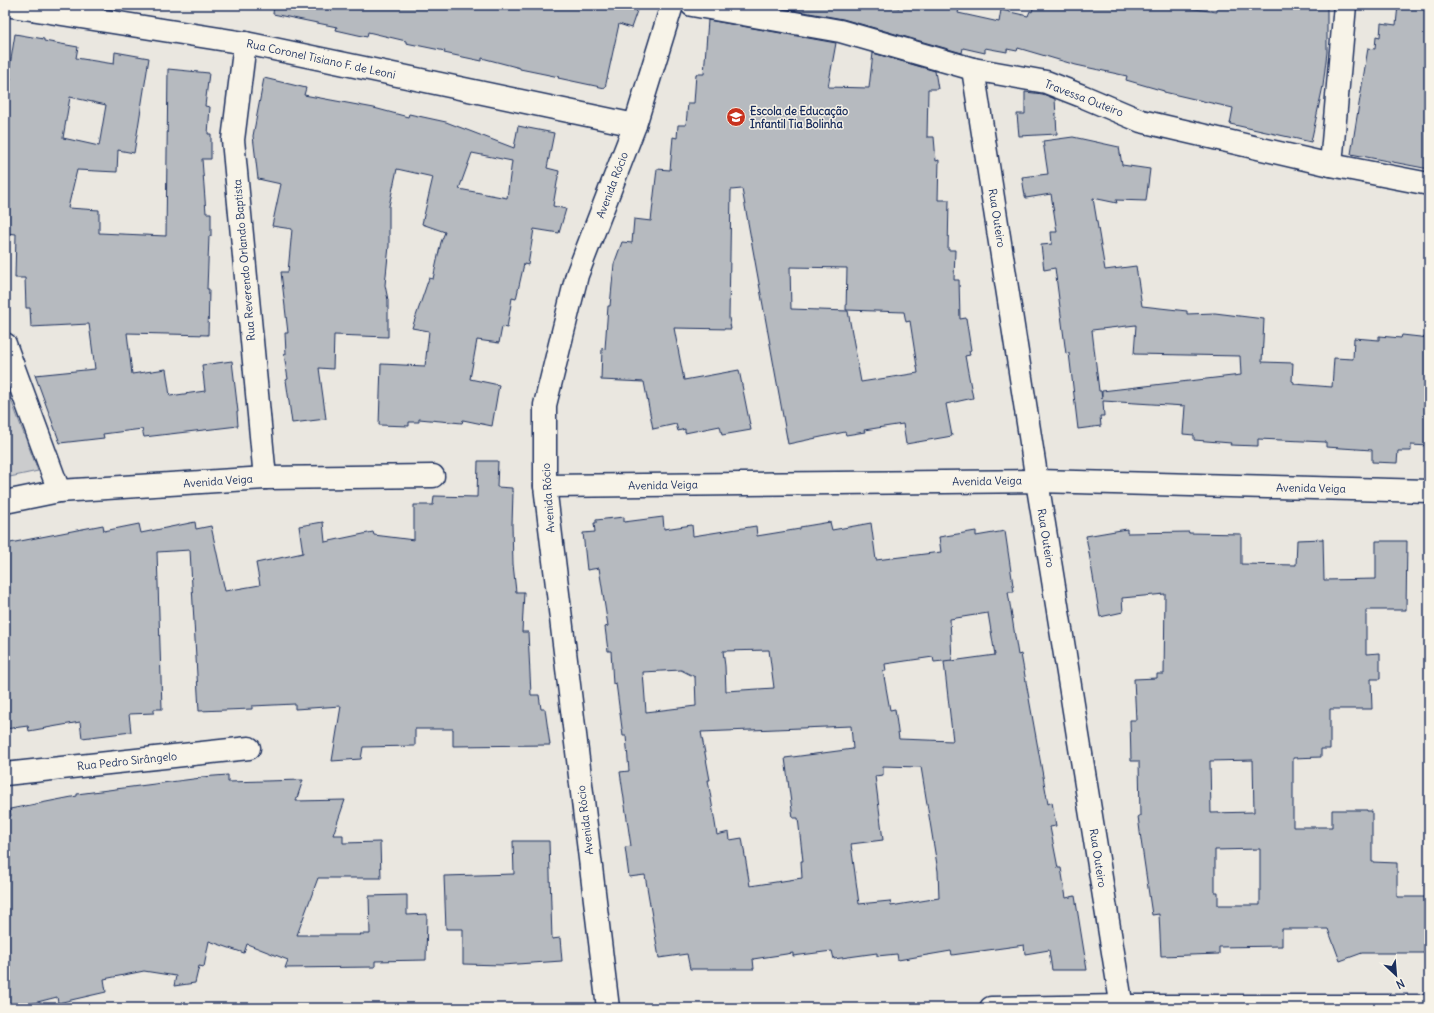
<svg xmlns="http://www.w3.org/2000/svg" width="1434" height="1013" font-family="Delius,sans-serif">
  <rect width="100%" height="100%" fill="#eae7e0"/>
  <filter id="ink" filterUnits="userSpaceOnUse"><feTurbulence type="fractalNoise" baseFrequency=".025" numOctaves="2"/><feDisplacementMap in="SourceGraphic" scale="8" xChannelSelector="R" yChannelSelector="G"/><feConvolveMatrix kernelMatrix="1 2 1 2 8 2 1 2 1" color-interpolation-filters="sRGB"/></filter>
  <g filter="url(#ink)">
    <!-- green -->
    <polygon fill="#cbcccd" stroke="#737e96" points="5,384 38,471 5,478"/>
    <!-- building -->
    <g fill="#b6babf" stroke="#1b2f5e" fill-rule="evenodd">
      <polygon points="274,5 639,5 631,28 619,24 605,88 558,78 559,77 520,69 520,68 482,58 482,61 444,53 445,51 406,43 406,41 368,32 367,37 336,30 337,27 273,14"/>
      <polygon points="764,5 888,5 899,8 900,5 960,5 958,13 999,22 1001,10 1028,16 1030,11 1032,12 1034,5 1164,5 1217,12 1217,5 1327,5 1327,52 1323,86 1311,142 1230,124 1233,108 1164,92 1164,91 1126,80 1127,76 1076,65 1018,48 1017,51 1007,49 1007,52 985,48 985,53 963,48 962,53 843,19"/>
      <polygon points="1398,5 1416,5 1429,7 1429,169 1351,154 1368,48 1375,49 1376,36 1380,37 1381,23 1396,25"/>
      <path d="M 708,20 L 836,43 L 828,87 L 869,88 L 873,53 L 935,71 L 938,89 L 928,89 L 927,137 L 934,137 L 936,161 L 939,160 L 938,200 L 949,200 L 948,250 L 955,250 L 954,280 L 959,280 L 960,319 L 966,318 L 971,350 L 969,351 L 970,355 L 965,356 L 973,398 L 946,404 L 952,436 L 906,444 L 903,424 L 864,430 L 865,432 L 846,435 L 845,432 L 788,444 L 742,189 L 731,190 L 729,318 L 731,329 L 674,328 L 684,380 L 739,370 L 751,430 L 722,435 L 720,426 L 685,433 L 685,429 L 678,431 L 676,424 L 653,429 L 644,382 L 601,380 L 602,348 L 605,349 L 608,306 L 610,306 L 614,264 L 622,242 L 632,243 L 634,219 L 651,221 L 657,169 L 670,170 L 673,137 L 677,138 L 678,125 L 686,125 L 688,103 L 694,103 L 696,74 L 704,74 ZM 790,267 L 847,268 L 846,310 L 904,312 L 906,322 L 910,321 L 918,373 L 861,382 L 848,311 L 791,309 Z"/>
      <path d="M 15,34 L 44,39 L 44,41 L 78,47 L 76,58 L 114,64 L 115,52 L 149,58 L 134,153 L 118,150 L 117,172 L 77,170 L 68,208 L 99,210 L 99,233 L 166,236 L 168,69 L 209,73 L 205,106 L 210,107 L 208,134 L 211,134 L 211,159 L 202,159 L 206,213 L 211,213 L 211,236 L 209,236 L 207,289 L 209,289 L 208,335 L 127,333 L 132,374 L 166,369 L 170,396 L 205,391 L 202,365 L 232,361 L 238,412 L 237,412 L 238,426 L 144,437 L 142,429 L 103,434 L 104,438 L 60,443 L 35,375 L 95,369 L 89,324 L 31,327 L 30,308 L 26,308 L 25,278 L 15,278 L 16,234 L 5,233 L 5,111 L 11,78 L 8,78 ZM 70,97 L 106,105 L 99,146 L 63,138 Z"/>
      <path d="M 264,78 L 306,88 L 304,95 L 374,108 L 408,117 L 409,114 L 446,122 L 514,148 L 518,126 L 554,133 L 547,168 L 559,171 L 553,206 L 566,209 L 559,233 L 534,229 L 528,265 L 524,264 L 516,299 L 512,298 L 507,328 L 502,327 L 499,343 L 477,340 L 470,379 L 499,385 L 492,426 L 463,420 L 462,423 L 419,419 L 419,422 L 409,422 L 409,426 L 379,425 L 381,364 L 425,366 L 429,331 L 412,328 L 429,278 L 433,279 L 441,242 L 445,232 L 422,224 L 433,177 L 397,169 L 389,206 L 389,246 L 385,285 L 388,300 L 388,337 L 334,335 L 333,369 L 319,368 L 326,419 L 292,423 L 286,380 L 288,379 L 284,354 L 286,354 L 285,333 L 288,333 L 281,272 L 288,272 L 292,229 L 272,226 L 281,184 L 258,179 L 253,136 ZM 472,153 L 512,161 L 507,198 L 459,189 Z"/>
      <polygon points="1025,92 1043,94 1055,99 1057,134 1019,136 1017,114 1025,114"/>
      <path d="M 1073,137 L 1119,147 L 1122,165 L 1150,169 L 1146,201 L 1116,200 L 1117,203 L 1093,198 L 1105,270 L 1136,266 L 1142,306 L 1187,311 L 1187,314 L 1215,313 L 1264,319 L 1262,362 L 1293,363 L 1292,381 L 1294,382 L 1294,384 L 1332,387 L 1334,358 L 1353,359 L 1354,338 L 1379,340 L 1379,336 L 1401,338 L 1402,335 L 1429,338 L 1429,446 L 1411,445 L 1411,451 L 1398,451 L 1397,463 L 1372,462 L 1372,450 L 1326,447 L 1326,442 L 1258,439 L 1258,446 L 1230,445 L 1231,443 L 1194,440 L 1194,435 L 1183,434 L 1185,406 L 1103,401 L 1104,416 L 1100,416 L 1101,426 L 1078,429 L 1069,353 L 1066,354 L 1055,268 L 1044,270 L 1041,245 L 1052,244 L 1051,232 L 1057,232 L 1051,194 L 1026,198 L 1025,196 L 1022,177 L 1048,174 L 1043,141 ZM 1136,325 L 1134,354 L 1240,356 L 1241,375 L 1102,391 L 1102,399 L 1101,391 L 1099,391 L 1092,330 Z"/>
      <polygon points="478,461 498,461 497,487 512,488 512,492 513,492 512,525 513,564 516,592 524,592 522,632 528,632 531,695 539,695 541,709 545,709 550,745 453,746 453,729 415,729 415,746 363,747 361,759 332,761 341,706 295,709 295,704 252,706 252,709 199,711 190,550 157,552 162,709 154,709 154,713 129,714 131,732 82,738 80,722 29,731 28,726 5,729 5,544 103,525 104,531 139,524 141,533 195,522 196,529 211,526 225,591 260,585 256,563 303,553 299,526 323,522 325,542 373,532 374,535 414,540 414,505 433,505 434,496 477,497"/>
      <path d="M 624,517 L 624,522 L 663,517 L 664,529 L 692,525 L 693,536 L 756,526 L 757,536 L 800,529 L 800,527 L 830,522 L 832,530 L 871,523 L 876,560 L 941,552 L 939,537 L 976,531 L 976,536 L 1005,531 L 1014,592 L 1008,592 L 1018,655 L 1021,654 L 1048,804 L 1052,802 L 1056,826 L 1050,827 L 1058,868 L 1061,868 L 1066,898 L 1075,896 L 1087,970 L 1052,970 L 1049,950 L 1025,954 L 1024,945 L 952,955 L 951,951 L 898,960 L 897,954 L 877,956 L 877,953 L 834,959 L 832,951 L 793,956 L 793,953 L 753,959 L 754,969 L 690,969 L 687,954 L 659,958 L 645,875 L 629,877 L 625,847 L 631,846 L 620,772 L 629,771 L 626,736 L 623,736 L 616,683 L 613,684 L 611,651 L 608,651 L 605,627 L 608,626 L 599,568 L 587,570 L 583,533 L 595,532 L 594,523 L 596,523 L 596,520 ZM 988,613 L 995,655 L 944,662 L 953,741 L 899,739 L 895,709 L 890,710 L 883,671 L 886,671 L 885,664 L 933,657 L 934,662 L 952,660 L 950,619 ZM 769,650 L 774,688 L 726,691 L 725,666 L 723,651 ZM 681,670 L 695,677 L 696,706 L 646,712 L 643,672 ZM 851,726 L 853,749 L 785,758 L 793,818 L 798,818 L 803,861 L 801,861 L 802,878 L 750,886 L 742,838 L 730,840 L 729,832 L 717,835 L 708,780 L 710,780 L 701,732 ZM 883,766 L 921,767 L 938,871 L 939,898 L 891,906 L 890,901 L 859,904 L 851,844 L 883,840 L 875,776 L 883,775 Z"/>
      <path d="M 1127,529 L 1127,533 L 1189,532 L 1189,533 L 1241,534 L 1241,564 L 1296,565 L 1297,540 L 1323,539 L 1324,580 L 1376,579 L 1376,541 L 1407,541 L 1406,610 L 1366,610 L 1366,654 L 1380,653 L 1380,679 L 1371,679 L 1372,709 L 1330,709 L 1330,749 L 1321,749 L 1321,757 L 1293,758 L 1293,827 L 1332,827 L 1332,810 L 1367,810 L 1367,811 L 1372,811 L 1372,862 L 1397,863 L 1397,897 L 1429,897 L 1429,953 L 1362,953 L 1340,961 L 1328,929 L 1282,929 L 1282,946 L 1219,947 L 1219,954 L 1161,956 L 1159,914 L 1152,915 L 1141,840 L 1138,816 L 1140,816 L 1139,761 L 1131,761 L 1130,720 L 1136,720 L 1134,679 L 1157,678 L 1157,674 L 1164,674 L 1165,594 L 1122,598 L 1123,612 L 1100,617 L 1086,536 ZM 1253,760 L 1254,812 L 1211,813 L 1210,761 ZM 1260,849 L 1260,905 L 1218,905 L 1218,892 L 1215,892 L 1215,850 Z"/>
      <polygon points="228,775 228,782 303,780 296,801 345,800 333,835 343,835 343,843 380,842 381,878 318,878 297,935 361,935 360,934 370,934 369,896 407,895 407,915 427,914 426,960 375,961 375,967 285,968 288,960 247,944 244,953 209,941 204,967 199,966 195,983 174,986 176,976 144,971 104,979 106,992 58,1003 57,997 14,1008 5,1008 5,817 11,816 10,809 77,796 77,794 201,778 201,777"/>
      <polygon points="513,841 549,841 552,939 560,938 562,961 502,965 463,964 463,929 446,929 444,876 514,874"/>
    </g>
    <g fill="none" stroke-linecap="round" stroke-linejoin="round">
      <defs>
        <g id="street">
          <polyline points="5,5 245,43 635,125"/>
          <polyline points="692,5 840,31 973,69 1046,82 1082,96 1141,121 1331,165 1429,184"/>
          <polyline points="245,43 233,140 265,478"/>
          <polyline points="973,69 1037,481 1122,1008"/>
          <polyline points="1331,165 1345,5"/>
          <polyline points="5,344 59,491"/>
          <polyline points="545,486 1037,481 1429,491"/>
          <polyline points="5,502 59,491 265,478 433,476"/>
          <polyline points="5,774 249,748"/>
          <polyline points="991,1008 1122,1006 1429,1006"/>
        </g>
        <polyline id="secondary" points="608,1008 545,486 545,405 577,275 635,125 672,5"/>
      </defs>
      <!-- street casing -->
      <use href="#street" stroke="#1b2f5e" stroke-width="25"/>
      <!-- secondary casing -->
      <use href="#secondary" stroke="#1b2f5e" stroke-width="25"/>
      <!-- street -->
      <use href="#street" stroke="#f7f3e8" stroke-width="22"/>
      <!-- secondary -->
      <use href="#secondary" stroke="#f7f3e8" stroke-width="22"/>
    </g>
  </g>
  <!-- icons -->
  <defs>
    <symbol id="school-disc" viewBox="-11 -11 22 22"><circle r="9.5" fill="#c8321e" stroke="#f7f3e8"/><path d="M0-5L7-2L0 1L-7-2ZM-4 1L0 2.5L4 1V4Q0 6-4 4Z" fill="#fff"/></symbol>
  </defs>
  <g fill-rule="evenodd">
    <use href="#school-disc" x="725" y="106" width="22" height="22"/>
  </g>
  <g text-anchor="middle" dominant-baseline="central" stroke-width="3" stroke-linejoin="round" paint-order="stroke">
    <!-- street labels -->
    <g font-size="11" fill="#1b2f5e" stroke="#f7f3e8">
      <text transform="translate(321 59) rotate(12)">Rua Coronel Tisiano F. de Leoni</text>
      <text transform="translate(1084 98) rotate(21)">Travessa Outeiro</text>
      <text transform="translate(612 185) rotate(-69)">Avenida Rócio</text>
      <text transform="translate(997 218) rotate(81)">Rua Outeiro</text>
      <text transform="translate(244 260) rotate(-95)">Rua Reverendo Orlando Baptista</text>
      <text transform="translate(218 481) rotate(-4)">Avenida Veiga</text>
      <text transform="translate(987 481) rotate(-1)">Avenida Veiga</text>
      <text transform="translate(663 485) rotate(-1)">Avenida Veiga</text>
      <text transform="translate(1311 488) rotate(1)">Avenida Veiga</text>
      <text transform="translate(548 498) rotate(-94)">Avenida Rócio</text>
      <text transform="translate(1046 538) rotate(81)">Rua Outeiro</text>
      <text transform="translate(127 761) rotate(-6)">Rua Pedro Sirângelo</text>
      <text transform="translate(585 820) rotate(-97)">Avenida Rócio</text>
      <text transform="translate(1098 858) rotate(81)">Rua Outeiro</text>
    </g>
    <!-- poi labels -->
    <g font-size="11" font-weight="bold" fill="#1b2f5e" stroke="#f7f3e8" text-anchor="start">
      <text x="750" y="111">Escola de Educação<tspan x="750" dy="13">Infantil Tia Bolinha</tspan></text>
    </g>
  </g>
  <!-- margin -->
  <rect width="1434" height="1013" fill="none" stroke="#f7f3e8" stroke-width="20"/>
  <rect x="10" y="10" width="1414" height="993" fill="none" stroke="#1b2f5e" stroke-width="1.5" filter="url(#ink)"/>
  <!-- north arrow -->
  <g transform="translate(1396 975) rotate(154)" stroke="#f7f3e8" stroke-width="3" paint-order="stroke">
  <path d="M0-3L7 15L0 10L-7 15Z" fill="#1b2f5e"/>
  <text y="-6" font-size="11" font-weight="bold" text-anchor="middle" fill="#1b2f5e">N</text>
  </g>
</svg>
